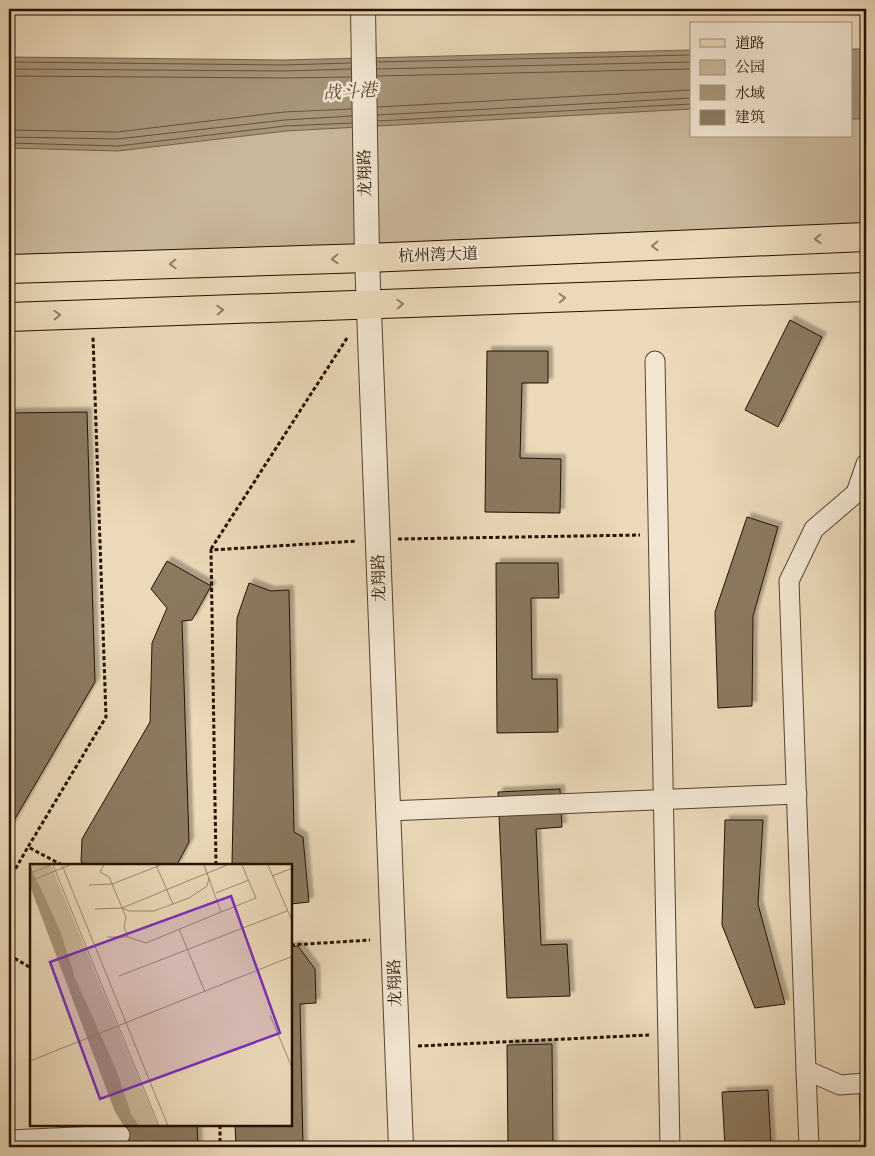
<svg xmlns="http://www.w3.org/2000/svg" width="875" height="1156" font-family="Cardo,'Noto Serif SC',serif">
  <defs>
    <filter id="shadow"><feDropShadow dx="4.5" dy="-4.5" stdDeviation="1" flood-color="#0004"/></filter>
  </defs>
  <rect width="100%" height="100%" fill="#ebd9b9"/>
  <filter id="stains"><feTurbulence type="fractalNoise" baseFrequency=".004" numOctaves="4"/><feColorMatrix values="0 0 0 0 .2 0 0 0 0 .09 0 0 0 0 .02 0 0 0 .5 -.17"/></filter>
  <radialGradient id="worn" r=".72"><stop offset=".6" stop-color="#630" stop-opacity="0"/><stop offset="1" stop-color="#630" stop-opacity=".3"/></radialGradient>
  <!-- green -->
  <polygon fill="#c9b79a" stroke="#76644e" points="691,102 691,136 851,136 851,111 866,111 866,228 9,259 9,140"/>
  <!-- water -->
  <g fill="#a7957a" stroke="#73604a">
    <rect x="851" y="49" width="15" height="70"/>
    <polygon points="691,50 691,109 286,131 118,151 9,148 9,57 284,60"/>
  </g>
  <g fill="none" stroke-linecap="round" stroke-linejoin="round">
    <!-- shore -->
    <g stroke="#66533e" stroke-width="1">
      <polyline points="9,62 284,65 351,63"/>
      <polyline points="377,62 691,55"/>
      <polyline points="9,69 284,71 351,69"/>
      <polyline points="377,69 691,62"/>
      <polyline points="9,76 284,78 351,77"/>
      <polyline points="377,76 691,69"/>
      <polyline points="378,107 691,90"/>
      <polyline points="378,115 691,98"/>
      <polyline points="378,121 691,104"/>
      <polyline points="9,130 117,132 284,112 351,109"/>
      <polyline points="9,137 117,139 285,120 352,116"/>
      <polyline points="9,143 118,146 285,126 352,123"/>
    </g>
  </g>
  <!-- building -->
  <g fill="#8b7961" stroke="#241101" filter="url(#shadow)">
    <polygon points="790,320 822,337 778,427 745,410"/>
    <polygon points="487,351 548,351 548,383 522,383 520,458 561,459 560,513 485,512"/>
    <polygon points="87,412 95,682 9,829 9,413"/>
    <polygon points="747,517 778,527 753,616 752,706 718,708 715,612"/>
    <polygon points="167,561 211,586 192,620 182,621 189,842 177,865 87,865 81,862 82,839 150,722 152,643 167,608 151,589"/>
    <polygon points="496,563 558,563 559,598 531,598 532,679 557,679 558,732 497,733"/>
    <polygon points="249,583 271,591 289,590 294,832 303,837 309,902 291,904 291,865 232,865 237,618"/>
    <polygon points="862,680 866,680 866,797"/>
    <polygon points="560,789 562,827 536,829 541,945 567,944 570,996 507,998 498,792"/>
    <polygon points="725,820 763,820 758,904 785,1004 755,1008 722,925"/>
    <polygon points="298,946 315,969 316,1003 300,1004 303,1147 236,1147 235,1125 291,1125 291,947"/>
    <polygon points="552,1044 553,1147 508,1147 507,1045"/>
    <polygon points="859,1080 866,1080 866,1147 861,1147"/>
    <polygon points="768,1090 771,1147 725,1147 722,1092"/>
    <polygon points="127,1125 197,1125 198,1147 127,1147"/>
  </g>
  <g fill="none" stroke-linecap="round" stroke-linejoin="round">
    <defs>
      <g id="minor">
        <polyline points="655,361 670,1147"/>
        <polyline points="866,492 856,493 814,529 789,581 806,1070 840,1085 866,1083"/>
        <polyline points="856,493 866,464"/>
        <polyline points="388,811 797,794"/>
        <polyline points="806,1070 809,1147"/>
        <polyline points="9,1140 120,1135"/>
      </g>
      <polyline id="tertiary" points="363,9 367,258 401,1147"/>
      <g id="primary">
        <polyline points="9,269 367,258 866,237"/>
        <polyline points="9,317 866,287"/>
      </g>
    </defs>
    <!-- minor casing -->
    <use href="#minor" stroke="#56432f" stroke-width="21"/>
    <!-- tertiary casing -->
    <use href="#tertiary" stroke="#56432f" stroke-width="26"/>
    <!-- primary casing -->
    <use href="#primary" stroke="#241101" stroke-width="30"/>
    <!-- path -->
    <g stroke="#241101" stroke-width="3" stroke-dasharray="4 2.5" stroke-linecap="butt">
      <polyline points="398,539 640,535"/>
      <polyline points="211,549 347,338"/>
      <polyline points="62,865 28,847 106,717 93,337"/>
      <polyline points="216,865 211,550 357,541"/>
      <polyline points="9,880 28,847"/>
      <polyline points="291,945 370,940"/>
      <polyline points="9,955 31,968"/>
      <polyline points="418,1046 649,1035"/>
      <polyline points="220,1125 220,1147"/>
    </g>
    <!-- minor -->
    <use href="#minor" stroke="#f2e6d2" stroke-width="19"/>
    <!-- tertiary -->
    <use href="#tertiary" stroke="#f2e6d2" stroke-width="24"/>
    <!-- primary -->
    <use href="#primary" stroke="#ebd9b9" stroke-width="28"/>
  </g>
  <!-- one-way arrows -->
  <defs><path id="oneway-chevron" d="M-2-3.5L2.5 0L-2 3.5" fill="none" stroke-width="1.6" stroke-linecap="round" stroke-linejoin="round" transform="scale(1.25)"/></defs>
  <g stroke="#917f66">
    <use href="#oneway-chevron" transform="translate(818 239) rotate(178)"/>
    <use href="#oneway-chevron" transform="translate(655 246) rotate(178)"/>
    <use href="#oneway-chevron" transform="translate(335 259) rotate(178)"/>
    <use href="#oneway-chevron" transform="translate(173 264) rotate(178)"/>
    <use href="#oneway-chevron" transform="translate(562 298) rotate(-2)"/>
    <use href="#oneway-chevron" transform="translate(400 304) rotate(-2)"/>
    <use href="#oneway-chevron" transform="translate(220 310) rotate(-2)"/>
    <use href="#oneway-chevron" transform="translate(57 315) rotate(-2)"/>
  </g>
  <g text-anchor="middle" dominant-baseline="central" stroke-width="5" stroke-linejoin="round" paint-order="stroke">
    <!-- street labels -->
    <g font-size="16" fill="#241101" stroke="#f2e6d2">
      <text transform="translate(365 173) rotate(-91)">龙翔路</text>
      <text transform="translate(438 255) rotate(-2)">杭州湾大道</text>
      <text transform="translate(379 578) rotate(-92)">龙翔路</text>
      <text transform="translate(395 983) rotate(-92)">龙翔路</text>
    </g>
    <!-- water labels -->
    <g font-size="18" font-style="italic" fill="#5f4c37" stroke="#f2e6d2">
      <text transform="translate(350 92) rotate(-4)">战斗港</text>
    </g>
  </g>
  <!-- overview -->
  <g transform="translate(30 864)">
    <rect width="262" height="262" fill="#ebd9b9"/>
    <path d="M 1,1 L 21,1 L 128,262 L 108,262 L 100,250 Z" fill="#c9b79a"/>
    <path d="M 0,1 L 31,69 L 45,113 L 87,208 L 101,250 L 109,262 L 94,262 L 85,248 L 0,22 Z" fill="#a7957a"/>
    <path fill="none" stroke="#9b896f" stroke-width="1" d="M 23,1 L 129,262M 32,1 L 138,262M 74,1 L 70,8 L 79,13 L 96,53 L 94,63 L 98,73 L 116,79 L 191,48 L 174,1M 126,1 L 143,40M 238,1 L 263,59M 0,9 L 21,1M 242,12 L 263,4M 0,17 L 40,1M 59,21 L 82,20 L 131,1M 186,29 L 219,16M 92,44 L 99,47 L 124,47 L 159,34 L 177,22 L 179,14M 65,45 L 92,44 L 197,1M 191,48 L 226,34 L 212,1M 149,65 L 175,128M 77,73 L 98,73M 89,112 L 257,47M 240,151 L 263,206M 0,197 L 263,92"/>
    <path fill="#7b2cbf" fill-opacity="0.15" stroke="#7b2cbf" stroke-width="2.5" d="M 201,32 L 250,169 L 70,235 L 20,98 Z"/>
    <rect width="262" height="262" fill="none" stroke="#241101" stroke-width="2.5"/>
  </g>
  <!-- margin -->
  <rect width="875" height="1156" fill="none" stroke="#ebd9b9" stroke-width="30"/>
  <rect x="10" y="10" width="855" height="1136" fill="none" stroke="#241101" stroke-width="2.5"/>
  <rect x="15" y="15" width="845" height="1126" fill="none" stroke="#241101"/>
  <!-- legend -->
  <rect x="690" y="22" width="162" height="115" fill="#f2e6d2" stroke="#a0917e"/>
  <rect x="700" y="39" width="25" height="8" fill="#ebd9b9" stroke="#a0917e"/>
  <text x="735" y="48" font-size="15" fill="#241101">道路</text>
  <rect x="700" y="60" width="25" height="15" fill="#c9b79a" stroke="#a0917e"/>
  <text x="735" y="72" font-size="15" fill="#241101">公园</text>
  <rect x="700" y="85" width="25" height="15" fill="#a7957a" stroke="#a0917e"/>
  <text x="735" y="98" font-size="15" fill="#241101">水域</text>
  <rect x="700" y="110" width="25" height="15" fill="#8b7961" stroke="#a0917e"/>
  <text x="735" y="122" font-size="15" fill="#241101">建筑</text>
  <rect width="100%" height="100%" filter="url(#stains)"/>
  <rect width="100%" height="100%" fill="url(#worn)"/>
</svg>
